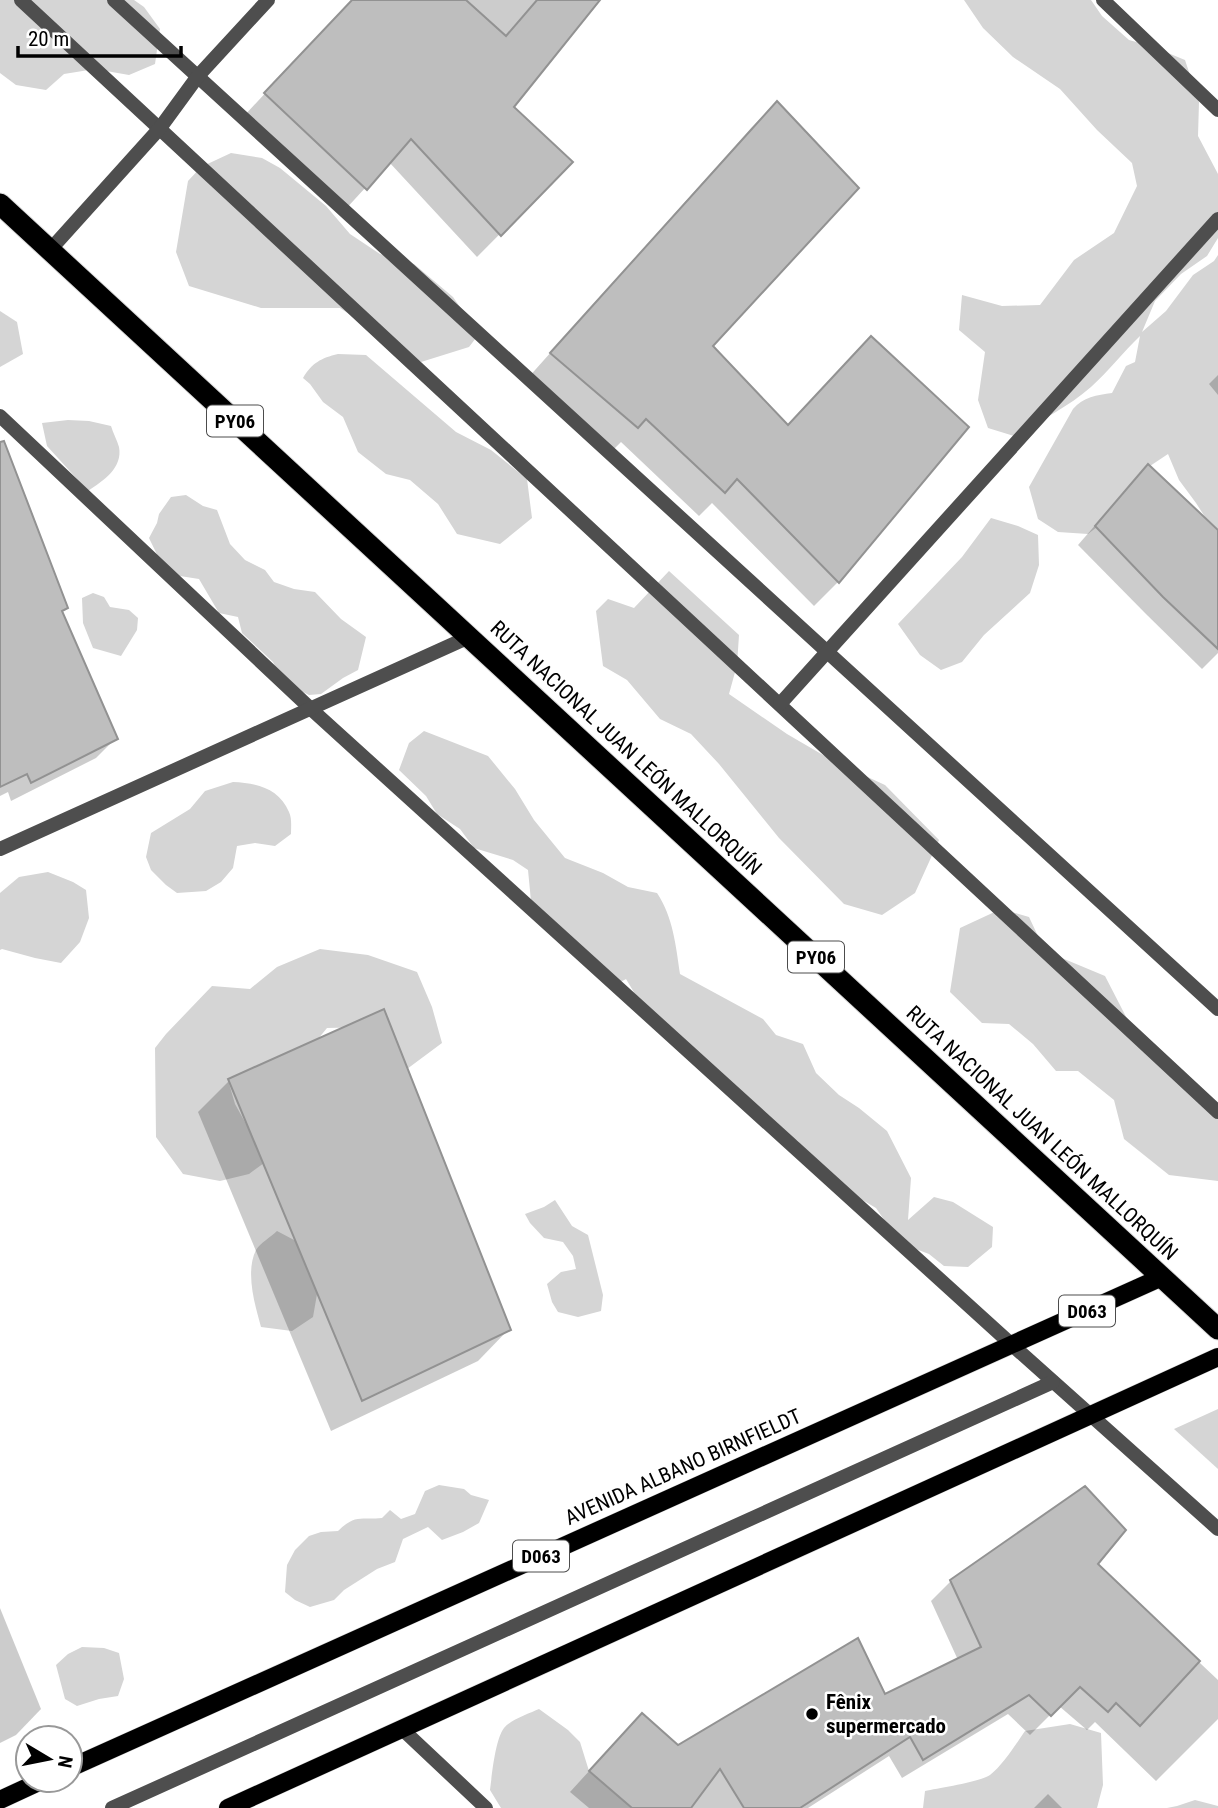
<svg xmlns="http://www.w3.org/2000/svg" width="1218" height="1808" font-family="'Roboto Condensed',sans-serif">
  <rect width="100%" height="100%" fill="#fff"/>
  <!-- green -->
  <g fill="#d5d5d5">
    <polygon points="0,0 134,0 144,7 160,29 155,64 129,75 95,69 64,74 46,90 16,85 0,73"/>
    <path d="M 964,0 L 1091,0 L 1102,16 L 1129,40 L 1151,46 L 1185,60 L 1199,102 L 1198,136 L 1218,174 L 1218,238 L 1207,256 L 1181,274 L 1155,301 L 1142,332 L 1166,311 L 1193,275 L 1214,261 L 1218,255 L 1218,537 L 1196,503 L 1179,480 L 1168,454 L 1144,470 L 1124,492 L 1111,516 L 1088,534 L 1058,532 L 1038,519 L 1029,487 L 1073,409 C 1083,397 1097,395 1112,393 L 1126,366 L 1135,362 L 1140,336 C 1123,352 1109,371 1091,387 C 1068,407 1040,421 1014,436 L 988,428 L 978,400 L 985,352 L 959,330 L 962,295 L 1002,306 L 1040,305 L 1074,260 L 1114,233 L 1137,186 L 1132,163 L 1097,130 L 1060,89 L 1013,57 L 983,28 Z"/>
    <polygon points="231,153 262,158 280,168 326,206 350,234 380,254 414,264 453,297 479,334 469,347 421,362 340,308 261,308 189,286 176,252 188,181 201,167"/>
    <polygon points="0,311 17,322 23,354 0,367"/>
    <path d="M 338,354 L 366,355 L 456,432 L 491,450 L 527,479 L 532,518 L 500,544 L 457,534 L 438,504 L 410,480 L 386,474 L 358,452 L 343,417 L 323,402 L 310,384 L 303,378 C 312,363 321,358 338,354 Z"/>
    <path d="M 68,420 L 89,421 L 111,426 C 113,433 117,440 119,447 C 123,468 103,481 88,491 L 47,446 L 42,423 Z"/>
    <polygon points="186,495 203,506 217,510 230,544 245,560 265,570 274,582 294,589 315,592 341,619 366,637 358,670 343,678 321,694 309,695 283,682 273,662 242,633 238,617 219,613 199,579 180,576 165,571 149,538 157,523 159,514 171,497"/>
    <polygon points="991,518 1018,526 1038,535 1039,565 1030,593 984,635 962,662 941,670 920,655 898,624 962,557"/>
    <polygon points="669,571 739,635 737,665 729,694 787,734 835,762 885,785 939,840 915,893 882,915 844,904 779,838 719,764 691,734 660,719 627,680 603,666 596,611 608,599 634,608"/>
    <polygon points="93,593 104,597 110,607 129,610 138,618 137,630 121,656 93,648 83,623 82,598"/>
    <path d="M 424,731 L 488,756 L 515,789 L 534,820 L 565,858 L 603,873 L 628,887 L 657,893 C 673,917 676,946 680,974 L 763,1019 L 776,1035 L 803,1044 L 816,1073 L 839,1095 L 859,1108 L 887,1131 L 911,1178 L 908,1220 L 934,1197 L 953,1202 L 993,1227 L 992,1247 L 968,1267 L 944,1266 L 929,1254 L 900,1243 L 876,1208 L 810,1169 L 798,1141 L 777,1131 L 638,999 L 626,979 L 615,985 L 531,901 L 528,870 L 513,860 L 474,848 L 460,829 L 437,814 L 426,796 L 399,770 L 409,743 Z"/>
    <path d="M 233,782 C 256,783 279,788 289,812 C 292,818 291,827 291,834 L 275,846 L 255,843 L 237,846 L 233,868 L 221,882 L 206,891 L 177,893 L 166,885 L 151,870 L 146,857 L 151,833 L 190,809 L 205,791 Z"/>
    <polygon points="48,872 73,882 86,890 89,918 80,942 61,963 35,958 2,949 0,950 0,893 19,877"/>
    <polygon points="1001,909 1029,917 1045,951 1105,976 1138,1040 1218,1116 1218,1181 1169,1175 1124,1139 1114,1100 1078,1071 1056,1071 1033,1044 1009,1024 982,1023 950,992 960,928"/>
    <polygon points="320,949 368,955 417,972 432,1007 442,1043 407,1069 370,1027 327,1028 318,1039 286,1053 251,1072 228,1080 235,1104 251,1133 264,1163 249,1174 220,1181 183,1174 156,1137 155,1048 166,1034 212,986 250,989 277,967"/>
    <polygon points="555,1200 572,1226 588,1235 603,1295 601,1311 578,1317 558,1312 552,1302 547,1284 561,1272 576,1269 573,1256 563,1242 544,1238 530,1223 525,1214 544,1207"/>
    <path d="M 277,1231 L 296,1241 L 320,1277 L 313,1317 L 292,1331 L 261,1327 C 255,1305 245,1272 256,1250 C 260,1243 271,1237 277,1231 Z"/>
    <polygon points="1218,1409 1218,1469 1174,1429"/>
    <path d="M 439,1485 L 464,1489 L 471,1495 L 489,1500 L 479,1523 L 463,1532 L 442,1540 L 428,1527 L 403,1539 L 395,1562 L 377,1569 L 344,1590 L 334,1600 L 310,1607 L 295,1600 L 285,1592 L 287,1565 L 295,1550 L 309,1536 L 321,1532 L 338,1531 C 355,1514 361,1520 382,1518 L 390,1510 L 401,1519 L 415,1514 L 425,1491 Z"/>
    <polygon points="82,1647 104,1648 119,1653 124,1679 118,1696 99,1699 77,1706 65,1699 56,1665 68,1654"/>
    <path d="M 539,1709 L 568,1730 L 580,1742 L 589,1771 L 632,1808 L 501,1808 L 490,1790 C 492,1775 495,1740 504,1728 C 510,1720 530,1713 539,1709 Z"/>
    <path d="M 1070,1724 L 1101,1733 L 1103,1785 L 1097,1808 L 923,1808 L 925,1791 C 939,1788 980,1782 990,1775 C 1003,1765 1016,1744 1025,1731 Z"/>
    <polygon points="1195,1800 1218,1806 1218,1808 1167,1808 1177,1806"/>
  </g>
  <!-- shadow -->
  <g fill="#0003">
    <polygon points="352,0 598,0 511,107 571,162 477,257 389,162 343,212 243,117"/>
    <polygon points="776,103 710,346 787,427 967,427 838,582 814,606 712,503 699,516 621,442 612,451 527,379 752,127"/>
    <polygon points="1218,375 1218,395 1209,384"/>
    <polygon points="1131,484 1218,533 1218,653 1202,669 1146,614 1078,545"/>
    <polygon points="0,505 66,608 61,613 115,739 96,758 11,801 8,792 0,796"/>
    <polygon points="229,1081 509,1329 478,1361 331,1431 198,1112"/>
    <polygon points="1096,1565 1218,1680 1218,1719 1156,1781 1095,1722 1087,1730 1059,1706 1030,1735 1008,1714 902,1778 889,1756 808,1808 589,1808 570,1792 622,1735 677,1747 884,1696 958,1660 931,1601 951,1581"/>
    <polygon points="0,1608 41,1709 16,1735 0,1743"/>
    <polygon points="1048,1794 1062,1808 1034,1808"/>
  </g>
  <!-- building -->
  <g fill="#bebebe" stroke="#929292" stroke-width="2">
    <polygon points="352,0 466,0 506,36 537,0 600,0 514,107 573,162 501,236 411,139 367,190 264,93"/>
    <polygon points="777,101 859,188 713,346 788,425 871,336 969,427 839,583 737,479 725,493 646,419 638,428 550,353"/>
    <polygon points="4,441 68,608 62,611 118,739 31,783 27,774 0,787 0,442"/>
    <polygon points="1148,464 1218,530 1218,649 1163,597 1095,526"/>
    <polygon points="384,1009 511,1330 362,1401 228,1079"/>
    <polygon points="1085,1486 1126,1530 1098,1564 1200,1661 1140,1726 1116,1703 1108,1712 1080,1687 1051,1716 1029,1695 923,1760 910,1737 800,1808 744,1808 720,1769 691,1808 632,1808 589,1771 642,1713 678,1745 858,1638 885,1694 981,1647 950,1580"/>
  </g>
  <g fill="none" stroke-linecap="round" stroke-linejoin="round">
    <defs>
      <g id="primary">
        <polyline points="70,1768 1162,1277"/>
        <polyline points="0,1800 43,1780"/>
        <polyline points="228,1808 1218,1357"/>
      </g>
      <polyline id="highway" points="0,204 1218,1329"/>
    </defs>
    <!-- primary casing -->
    <use href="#primary" stroke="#dbdbdb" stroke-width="19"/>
    <!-- highway casing -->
    <use href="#highway" stroke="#dbdbdb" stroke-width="23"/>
    <!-- lane -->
    <g stroke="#4e4e4e" stroke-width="14">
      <polyline points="21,0 1218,1112"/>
      <polyline points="114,0 1218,1009"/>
    </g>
    <!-- street -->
    <g stroke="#4e4e4e" stroke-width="14">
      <polyline points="1103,0 1218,110"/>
      <polyline points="50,250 160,128 198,76 268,0"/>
      <polyline points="0,416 311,709 1011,1344 1218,1529"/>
      <polyline points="780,704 1218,219"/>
      <polyline points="0,849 469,637"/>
      <polyline points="402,1729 486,1808"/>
      <polyline points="112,1808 1053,1382"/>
    </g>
    <!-- primary -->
    <use href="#primary" stroke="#000" stroke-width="18"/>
    <!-- highway -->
    <use href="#highway" stroke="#000" stroke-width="21"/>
  </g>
  <!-- markers -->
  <circle fill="#000" stroke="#fff" stroke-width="2.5" cx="812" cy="1714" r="7"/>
  <g text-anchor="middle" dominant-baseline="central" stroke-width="5" stroke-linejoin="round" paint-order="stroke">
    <!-- shield labels -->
    <g fill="#fff" stroke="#4c4c4c" stroke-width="2">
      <rect x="207" y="405.5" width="56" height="31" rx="5"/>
      <rect x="788" y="941.5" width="56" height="31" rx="5"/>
      <rect x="1059" y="1295.5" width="56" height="31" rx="5"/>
      <rect x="513" y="1540.5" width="56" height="31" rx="5"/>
    </g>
    <g font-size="19" font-weight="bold" fill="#000">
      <text x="235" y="421">PY06</text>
      <text x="816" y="957">PY06</text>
      <text x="1087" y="1311">D063</text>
      <text x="541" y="1556">D063</text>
    </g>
    <!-- street labels -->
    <g font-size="21" fill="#000" stroke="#fff">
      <text transform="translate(626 748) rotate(43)">RUTA NACIONAL JUAN LEÓN MALLORQUÍN</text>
      <text transform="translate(1042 1133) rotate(43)">RUTA NACIONAL JUAN LEÓN MALLORQUÍN</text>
      <text transform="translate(683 1467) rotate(-24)">AVENIDA ALBANO BIRNFIELDT</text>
    </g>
    <!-- poi labels -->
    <g font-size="21" font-weight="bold" fill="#000" stroke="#fff" text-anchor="start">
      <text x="826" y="1702">Fênix<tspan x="826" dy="24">supermercado</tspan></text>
    </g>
  </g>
  <!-- north arrow -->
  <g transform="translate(49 1759) rotate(100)"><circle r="33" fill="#ffffff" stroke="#999999" stroke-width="2"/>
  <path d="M0-5L12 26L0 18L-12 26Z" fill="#000000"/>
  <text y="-10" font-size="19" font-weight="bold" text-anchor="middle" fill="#000000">N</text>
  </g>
  <!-- scale -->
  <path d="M18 46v10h163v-10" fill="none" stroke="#000000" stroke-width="3.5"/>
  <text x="28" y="46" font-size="21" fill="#000000" stroke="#ffffff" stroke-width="5" paint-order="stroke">20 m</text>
</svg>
